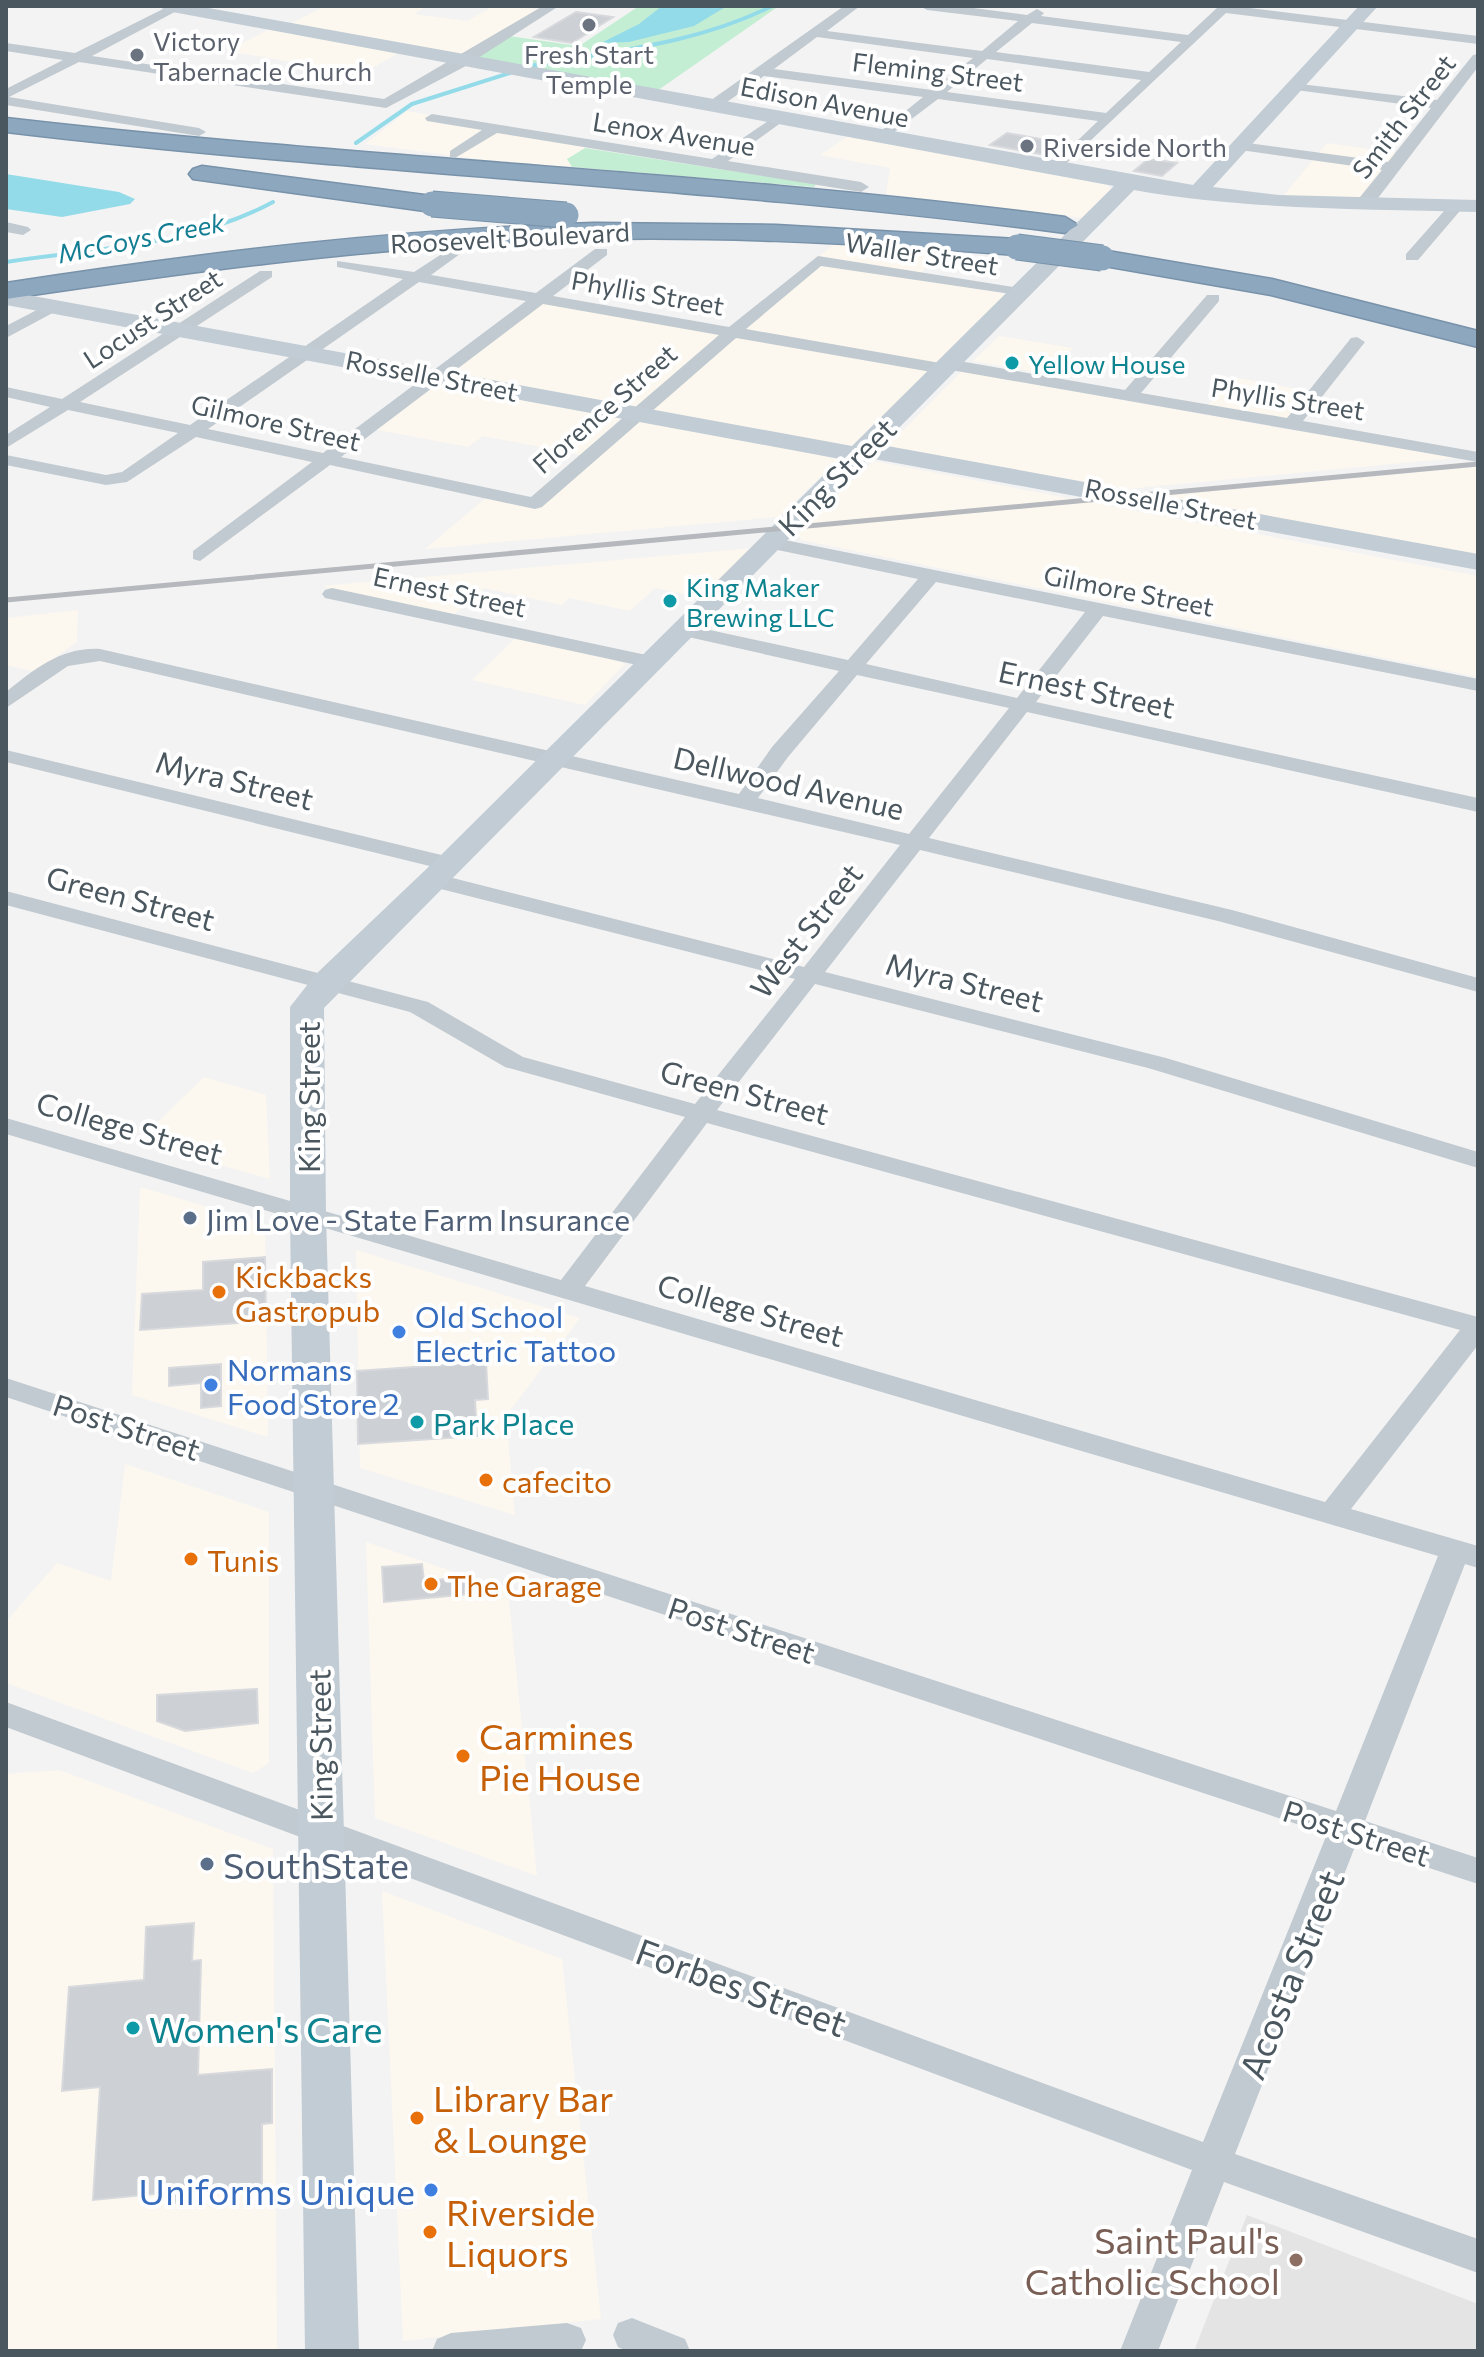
<svg xmlns="http://www.w3.org/2000/svg" width="1484" height="2357" font-family="Commissioner,sans-serif">
  <rect width="100%" height="100%" fill="#f4f3f3"/>
  <!-- commercial -->
  <g fill="#fcf8ef">
    <polygon points="325,6 427,6 414,14 467,21 494,6 551,10 471,59 288,25"/>
    <polygon points="272,28 400,52 362,74 227,51"/>
    <polygon points="407,111 593,143 568,159 572,167 500,162 365,144"/>
    <polygon points="850,135 1107,185 1112,190 1085,218 886,194 890,168 820,155"/>
    <polygon points="1327,143 1397,153 1360,199 1283,196"/>
    <polygon points="833,245 943,252 919,274 817,258"/>
    <polygon points="829,264 1002,293 1007,295 935,364 741,330 817,266"/>
    <polygon points="547,303 718,333 721,336 635,407 453,376 450,371 536,305"/>
    <polygon points="999,336 1073,348 1048,374 973,361"/>
    <polygon points="744,338 925,370 928,373 854,446 845,448 652,412 648,408 730,339"/>
    <polygon points="962,371 1279,428 1466,457 1127,489 886,447"/>
    <polygon points="1232,377 1308,391 1286,422 1206,407"/>
    <polygon points="435,382 623,416 581,455 483,436 468,447 373,429"/>
    <polygon points="648,420 839,459 779,517 425,549 486,498 536,507 635,423"/>
    <polygon points="873,461 1478,576 1478,677 801,540 798,534"/>
    <polygon points="1478,467 1478,557 1161,496"/>
    <polygon points="754,548 704,598 655,588 630,611 569,598 562,605 484,588 454,615 321,586"/>
    <polygon points="78,610 77,642 35,672 6,665 6,618"/>
    <polygon points="517,637 609,658 625,664 585,705 472,680"/>
    <polygon points="204,1077 266,1095 270,1179 137,1142"/>
    <polygon points="140,1187 265,1224 268,1437 132,1395"/>
    <polygon points="356,1250 580,1318 506,1416 515,1515 360,1468"/>
    <polygon points="125,1464 269,1512 269,1763 253,1773 6,1683 6,1622 57,1563 111,1581"/>
    <polygon points="366,1542 508,1590 537,1876 375,1818"/>
    <polygon points="59,1770 273,1849 277,2351 6,2351 6,1774"/>
    <polygon points="382,1891 562,1959 601,2319 403,2341"/>
  </g>
  <!-- education -->
  <polygon fill="#e5e4e4" points="1247,2215 1478,2304 1478,2351 1194,2351"/>
  <!-- green -->
  <g fill="#c4eed3">
    <polygon points="639,6 779,6 654,93 471,59 509,36 579,46"/>
    <polygon points="585,148 816,184 814,187 572,167 567,159"/>
  </g>
  <!-- water -->
  <g fill="#94dbe9">
    <polygon points="662,6 727,6 694,26 629,42 601,43 639,24"/>
    <polygon points="6,174 119,192 135,199 130,204 62,217 6,209"/>
  </g>
  <g fill="none" stroke-linecap="round" stroke-linejoin="round">
    <!-- stream -->
    <g stroke="#94dbe9" stroke-width="4">
      <path d="M 525,67 C 610,51 694,45 772,6"/>
      <polyline points="356,143 412,104 510,73"/>
      <path d="M 6,262 C 96,248 192,246 273,202"/>
    </g>
  </g>
  <!-- building -->
  <g fill="#cdd0d4" stroke="#d7d9dd" stroke-width="2">
    <polygon points="576,12 613,17 572,43 534,37"/>
    <polygon points="1007,133 1051,141 1066,145 1051,156 990,145"/>
    <polygon points="1148,159 1177,163 1162,176 1134,171"/>
    <polygon points="265,1257 266,1321 140,1330 142,1294 203,1290 203,1262"/>
    <polygon points="486,1362 488,1399 475,1400 477,1436 358,1444 357,1371"/>
    <polygon points="221,1364 221,1406 201,1408 201,1383 169,1386 169,1368"/>
    <polygon points="422,1564 424,1581 467,1577 493,1592 384,1602 382,1567"/>
    <polygon points="257,1689 258,1723 185,1731 157,1721 157,1695"/>
    <polygon points="194,1923 192,1961 201,1960 198,2075 272,2069 272,2123 262,2124 262,2184 196,2190 196,2201 174,2203 175,2192 93,2200 100,2087 62,2091 69,1987 144,1980 146,1927"/>
  </g>
  <g fill="none" stroke-linecap="round" stroke-linejoin="round">
    <defs>
      <g id="highway">
        <path d="M 6,118 C 358,159 713,171 1065,217 L 1078,225 L 1065,233 C 713,187 358,174 6,132 Z"/>
        <polygon points="202,166 432,196 445,204 432,212 193,179 189,174 193,169"/>
        <path d="M 594,223 L 776,225 L 1017,239 L 1026,241 L 1030,247 L 1026,253 L 1017,255 C 856,243 695,234 534,241 C 357,249 181,273 6,299 L 6,283 C 201,253 397,229 594,223 Z"/>
        <polygon points="1102,250 1272,279 1478,331 1478,347 1271,295 1093,264 1089,258 1093,252"/>
      </g>
    </defs>
    <!-- highway casing -->
    <use href="#highway" stroke="#7892aa" stroke-width="3"/>
    <!-- street -->
    <g fill="#c1cad0" fill-rule="evenodd">
      <polygon points="169,6 186,6 92,56 384,99 543,6 559,6 464,67 386,108 79,62 9,97 199,128 206,132 199,136 6,105 6,89 63,60 6,51 6,43 75,53"/>
      <path d="M 844,6 L 860,6 L 827,31 L 982,51 L 1018,21 L 927,10 L 920,6 L 958,6 L 1027,15 L 1037,9 L 1044,13 L 1041,16 L 1188,35 L 1219,6 L 1233,6 L 1478,36 L 1478,44 L 1226,13 L 1055,174 L 1048,170 L 1050,167 L 1098,121 L 938,99 L 881,142 L 876,141 L 876,135 L 923,97 L 764,76 L 717,109 L 707,109 L 707,103 ZM 1032,23 L 1181,42 L 1149,72 L 996,52 ZM 817,37 L 973,58 L 932,90 L 774,69 ZM 987,59 L 1141,80 L 1106,113 L 947,92 Z"/>
      <polygon points="1478,54 1478,67 1372,206 1362,206 1360,197 1382,170 1240,150 1233,146 1240,142 1388,162 1431,108 1296,90 1291,89 1291,83 1437,100 1473,55"/>
      <polygon points="432,114 712,159 777,115 784,119 782,122 728,161 861,182 869,187 861,192 497,133 455,158 450,157 450,151 482,130 427,121 425,118"/>
      <polygon points="1452,202 1465,205 1418,260 1406,260 1406,254"/>
      <polygon points="6,222 28,227 31,230 23,235 6,232"/>
      <path d="M 454,246 L 462,251 L 460,254 L 431,275 L 536,293 L 595,249 L 607,249 L 607,255 L 553,296 L 729,327 L 818,256 L 1019,288 L 1025,290 L 1025,296 L 821,266 L 746,329 L 940,363 L 948,359 L 1125,390 L 1207,295 L 1219,295 L 1219,301 L 1141,393 L 1287,418 L 1351,338 L 1357,337 L 1365,342 L 1303,421 L 1478,452 L 1478,462 L 951,370 L 943,374 L 736,338 L 542,507 L 535,509 L 330,465 L 200,561 L 193,559 L 193,551 L 312,462 L 196,437 L 127,482 L 106,485 L 6,465 L 6,455 L 106,475 L 122,472 L 178,433 L 68,410 L 6,448 L 6,435 L 50,407 L 6,397 L 6,387 L 62,399 L 260,271 L 272,271 L 272,277 L 80,402 L 190,425 L 403,279 L 337,267 L 337,261 L 414,272 ZM 419,282 L 526,301 L 323,453 L 208,429 ZM 543,304 L 719,335 L 531,497 L 341,457 Z"/>
      <polygon points="54,301 62,306 60,309 6,338 6,326"/>
      <path d="M 770,537 L 1478,679 L 1478,691 L 1103,616 L 1036,702 L 1478,798 L 1478,812 L 1027,712 L 929,838 L 1232,910 L 1478,978 L 1478,992 L 1218,921 L 920,850 L 825,972 L 1166,1058 L 1478,1152 L 1478,1168 L 1148,1068 L 815,984 L 717,1110 L 1478,1317 L 1478,1345 L 1351,1509 L 1478,1546 L 1478,1568 L 1465,1564 L 1365,1821 L 1478,1858 L 1478,1884 L 1356,1844 L 1235,2154 L 1478,2239 L 1478,2273 L 1224,2182 L 1158,2351 L 1120,2351 L 1192,2170 L 6,1727 L 6,1702 L 1203,2142 L 1327,1834 L 6,1397 L 6,1378 L 1336,1811 L 1438,1556 L 6,1134 L 6,1118 L 561,1280 L 685,1117 L 505,1067 L 410,1012 L 6,905 L 6,891 L 428,1002 L 523,1057 L 695,1104 L 795,979 L 425,885 L 422,880 L 425,875 L 433,873 L 804,967 L 900,845 L 100,661 L 68,666 L 6,708 L 6,692 C 35,669 61,647 100,649 L 739,794 L 772,747 L 839,671 L 675,634 L 672,630 L 675,626 L 682,624 L 848,660 L 918,579 L 763,547 L 763,539 ZM 936,582 L 1085,612 L 1017,698 L 866,664 ZM 857,675 L 1009,708 L 909,834 L 758,798 L 788,757 ZM 707,1123 L 1460,1330 L 1325,1502 L 585,1286 Z"/>
      <polygon points="332,588 651,656 661,662 651,668 325,598 322,594 325,590"/>
      <polygon points="6,750 458,859 461,864 450,871 6,762"/>
      <polygon points="632,2318 685,2339 690,2351 627,2351 618,2347 613,2335 618,2323"/>
      <polygon points="567,2323 581,2328 586,2340 581,2351 432,2351 437,2339 451,2333"/>
    </g>
    <!-- secondary -->
    <path fill="#c1ccd5" fill-rule="evenodd" d="M 158,6 L 197,6 L 1193,185 L 1359,6 L 1378,6 L 1213,187 L 1279,195 L 1478,200 L 1478,212 C 1363,209 1246,210 1134,190 L 882,445 L 1478,554 L 1478,570 L 869,458 L 324,1008 L 326,1215 L 359,2351 L 305,2351 L 290,1215 L 290,1007 L 315,975 L 439,857 L 840,459 L 6,305 L 6,291 L 852,446 L 1114,186 L 167,11 Z"/>
    <!-- highway -->
    <use href="#highway" fill="#8da7be" fill-rule="evenodd"/>
    <!-- rail -->
    <polyline stroke="#b5b8bc" stroke-width="5" points="6,600 1478,464"/>
    <defs>
      <g id="highway-bridge">
        <polyline points="432,204 566,215"/>
        <polyline points="1017,247 1102,258"/>
      </g>
    </defs>
    <!-- highway-bridge casing -->
    <use href="#highway-bridge" stroke="#7892aa" stroke-width="27" stroke-linecap="butt"/>
    <!-- highway-bridge -->
    <use href="#highway-bridge" stroke="#8da7be" stroke-width="25"/>
  </g>
  <!-- markers -->
  <g fill="#6b7280" stroke="#fff" stroke-width="3">
    <circle cx="589" cy="25" r="8"/>
    <circle cx="137" cy="55" r="8"/>
    <circle cx="1027" cy="146" r="8"/>
  </g>
  <g fill="#0f9aa8" stroke="#fff" stroke-width="3">
    <circle cx="1012" cy="363" r="8"/>
    <circle cx="670" cy="601" r="8"/>
    <circle cx="417" cy="1422" r="8"/>
    <circle cx="133" cy="2028" r="8"/>
  </g>
  <g fill="#5c6f8a" stroke="#fff" stroke-width="3">
    <circle cx="190" cy="1218" r="8"/>
    <circle cx="207" cy="1864" r="8"/>
  </g>
  <g fill="#e8710a" stroke="#fff" stroke-width="3">
    <circle cx="219" cy="1292" r="8"/>
    <circle cx="486" cy="1480" r="8"/>
    <circle cx="191" cy="1559" r="8"/>
    <circle cx="431" cy="1584" r="8"/>
    <circle cx="463" cy="1756" r="8"/>
    <circle cx="417" cy="2118" r="8"/>
    <circle cx="430" cy="2232" r="8"/>
  </g>
  <g fill="#3f7fe0" stroke="#fff" stroke-width="3">
    <circle cx="399" cy="1332" r="8"/>
    <circle cx="211" cy="1385" r="8"/>
    <circle cx="431" cy="2190" r="8"/>
  </g>
  <circle fill="#8d6e63" stroke="#fff" stroke-width="3" cx="1296" cy="2260" r="8"/>
  <g text-anchor="middle" dominant-baseline="central" stroke-width="8" stroke-linejoin="round" paint-order="stroke">
    <!-- far-worship labels -->
    <g font-size="26" fill="#5b616d" stroke="#fff" text-anchor="start">
      <text x="153" y="40">Victory<tspan x="153" dy="30">Tabernacle Church</tspan></text>
      <text x="589" y="53" text-anchor="middle">Fresh Start<tspan x="589" dy="30">Temple</tspan></text>
      <text x="1043" y="146">Riverside North</text>
    </g>
    <!-- far-street labels -->
    <g font-size="26" fill="#4b575f" stroke="#fff">
      <text transform="translate(938 71) rotate(7)">Fleming Street</text>
      <text transform="translate(825 101) rotate(11)">Edison Avenue</text>
      <text transform="translate(1403 116) rotate(-52)">Smith Street</text>
      <text transform="translate(674 133) rotate(9)">Lenox Avenue</text>
      <text transform="translate(510 237) rotate(-3)">Roosevelt Boulevard</text>
      <text transform="translate(922 253) rotate(9)">Waller Street</text>
      <text transform="translate(648 292) rotate(10)">Phyllis Street</text>
      <text transform="translate(152 318) rotate(-33)">Locust Street</text>
      <text transform="translate(432 375) rotate(11)">Rosselle Street</text>
      <text transform="translate(1288 398) rotate(9)">Phyllis Street</text>
      <text transform="translate(604 408) rotate(-41)">Florence Street</text>
      <text transform="translate(276 422) rotate(13)">Gilmore Street</text>
      <text transform="translate(1171 503) rotate(11)">Rosselle Street</text>
      <text transform="translate(1129 590) rotate(11)">Gilmore Street</text>
      <text transform="translate(450 591) rotate(12)">Ernest Street</text>
    </g>
    <!-- far-water labels -->
    <g font-size="26" font-style="italic" fill="#137e93" stroke="#fff">
      <text transform="translate(141 237) rotate(-11)">McCoys Creek</text>
    </g>
    <!-- far-culture labels -->
    <g font-size="26" fill="#0d838f" stroke="#fff" text-anchor="start">
      <text x="1028" y="363">Yellow House</text>
      <text x="686" y="586">King Maker<tspan x="686" dy="30">Brewing LLC</tspan></text>
    </g>
    <!-- street labels -->
    <g font-size="30" fill="#4b575f" stroke="#fff">
      <text transform="translate(836 476) rotate(-45)">King Street</text>
      <text transform="translate(1087 688) rotate(12)">Ernest Street</text>
      <text transform="translate(235 779) rotate(14)">Myra Street</text>
      <text transform="translate(789 782) rotate(13)">Dellwood Avenue</text>
      <text transform="translate(131 897) rotate(15)">Green Street</text>
      <text transform="translate(805 930) rotate(-52)">West Street</text>
      <text transform="translate(965 981) rotate(14)">Myra Street</text>
      <text transform="translate(745 1091) rotate(15)">Green Street</text>
      <text transform="translate(307 1097) rotate(-90)">King Street</text>
      <text transform="translate(130 1127) rotate(16)">College Street</text>
      <text transform="translate(751 1309) rotate(16)">College Street</text>
      <text transform="translate(127 1426) rotate(18)">Post Street</text>
      <text transform="translate(742 1629) rotate(18)">Post Street</text>
      <text transform="translate(319 1745) rotate(-91)">King Street</text>
      <text transform="translate(1357 1832) rotate(18)">Post Street</text>
    </g>
    <!-- service labels -->
    <g font-size="30" fill="#4e5e75" stroke="#fff" text-anchor="start">
      <text x="206" y="1218">Jim Love - State Farm Insurance</text>
    </g>
    <!-- food labels -->
    <g font-size="30" fill="#c56008" stroke="#fff" text-anchor="start">
      <text x="235" y="1275">Kickbacks<tspan x="235" dy="34">Gastropub</tspan></text>
      <text x="502" y="1480">cafecito</text>
      <text x="207" y="1559">Tunis</text>
      <text x="447" y="1584">The Garage</text>
    </g>
    <!-- shop labels -->
    <g font-size="30" fill="#366cbe" stroke="#fff" text-anchor="start">
      <text x="415" y="1315">Old School<tspan x="415" dy="34">Electric Tattoo</tspan></text>
      <text x="227" y="1368">Normans<tspan x="227" dy="34">Food Store 2</tspan></text>
    </g>
    <!-- culture labels -->
    <g font-size="30" fill="#0d838f" stroke="#fff" text-anchor="start">
      <text x="433" y="1422">Park Place</text>
    </g>
    <!-- near-food labels -->
    <g font-size="36" fill="#c56008" stroke="#fff" text-anchor="start">
      <text x="479" y="1735">Carmines<tspan x="479" dy="41">Pie House</tspan></text>
      <text x="433" y="2097">Library Bar<tspan x="433" dy="41">&amp; Lounge</tspan></text>
      <text x="446" y="2211">Riverside<tspan x="446" dy="41">Liquors</tspan></text>
    </g>
    <!-- near-service labels -->
    <g font-size="36" fill="#4e5e75" stroke="#fff" text-anchor="start">
      <text x="223" y="1864">SouthState</text>
    </g>
    <!-- near-street labels -->
    <g font-size="36" fill="#4b575f" stroke="#fff">
      <text transform="translate(1290 1974) rotate(-68)">Acosta Street</text>
      <text transform="translate(742 1986) rotate(20)">Forbes Street</text>
    </g>
    <!-- near-culture labels -->
    <g font-size="36" fill="#0d838f" stroke="#fff" text-anchor="start">
      <text x="149" y="2028">Women's Care</text>
    </g>
    <!-- near-shop labels -->
    <g font-size="36" fill="#366cbe" stroke="#fff" text-anchor="end">
      <text x="415" y="2190">Uniforms Unique</text>
    </g>
    <!-- near-education labels -->
    <g font-size="36" fill="#785e54" stroke="#fff" text-anchor="end">
      <text x="1280" y="2239">Saint Paul's<tspan x="1280" dy="41">Catholic School</tspan></text>
    </g>
  </g>
  <!-- border -->
  <rect width="1484" height="2357" fill="none" stroke="#4b575f" stroke-width="16"/>
</svg>
